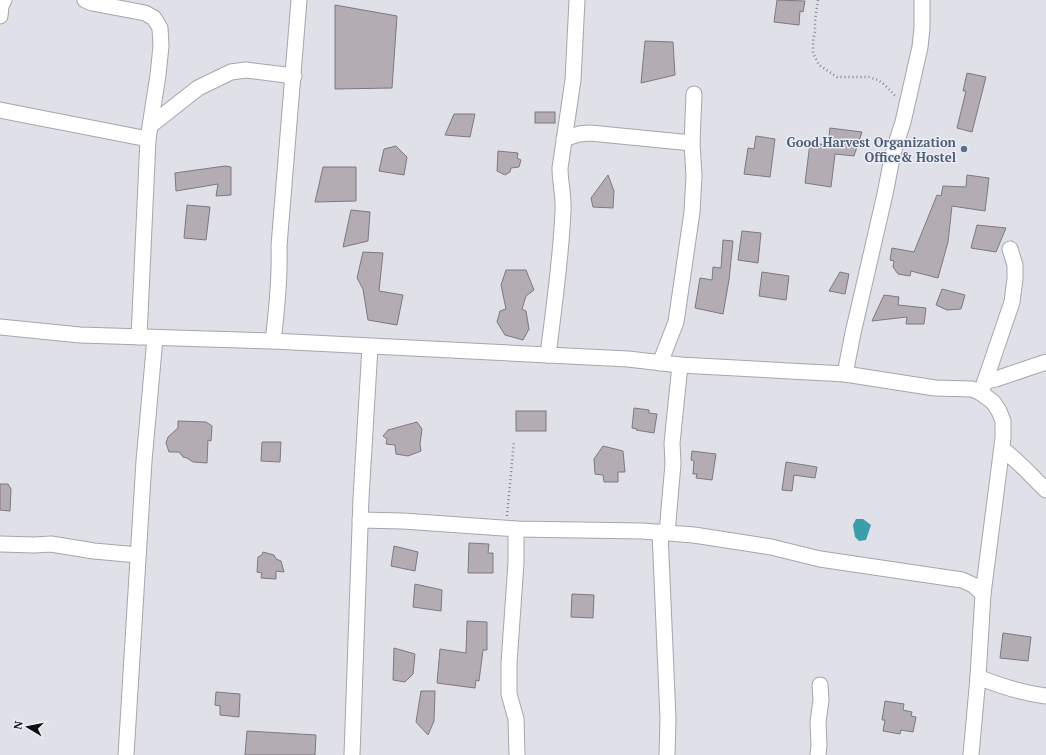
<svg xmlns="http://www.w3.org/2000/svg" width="1046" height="755" font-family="'PT Serif',serif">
  <rect width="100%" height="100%" fill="#dfe0e8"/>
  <!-- water -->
  <polygon fill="#3b9eaa" points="856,519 863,519 871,525 866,540 859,541 855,537 853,525"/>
  <!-- building -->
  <g fill="#b3acb2" stroke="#7f787e">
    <polygon points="777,0 805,1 803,12 800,11 799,25 774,22"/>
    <polygon points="335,5 397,16 392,88 335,89"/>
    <polygon points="645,41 673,42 675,75 641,83"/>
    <polygon points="967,73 986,77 972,132 957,128 966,91 963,91"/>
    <rect x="535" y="112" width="20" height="11"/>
    <polygon points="454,114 475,114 470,137 445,135"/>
    <polygon points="830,128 862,132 854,156 835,154 831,187 805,183 810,143 828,145"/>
    <polygon points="756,136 775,139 770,177 744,174 748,148 754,149"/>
    <polygon points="396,146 407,157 404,175 379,171 384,149"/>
    <polygon points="498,151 518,153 517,158 521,160 519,167 511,168 510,172 505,175 497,171"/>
    <polygon points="225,166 231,167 231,195 216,196 218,184 176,191 175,173"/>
    <polygon points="323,167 356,167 356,201 315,202"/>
    <polygon points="608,175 614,191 613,208 593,207 591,198"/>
    <polygon points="967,175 989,178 985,211 952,206 948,242 938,278 911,271 910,276 898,274 893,267 894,261 890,260 892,248 914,252 937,195 941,196 943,186 966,187"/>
    <polygon points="187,205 210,207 206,240 184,238"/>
    <polygon points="351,210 370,212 368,241 343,247"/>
    <polygon points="977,225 1006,228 996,252 971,248"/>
    <polygon points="742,231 761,233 758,263 738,260"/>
    <polygon points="723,240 733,241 729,280 723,314 695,308 700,278 712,280 713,267 721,268"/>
    <polygon points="363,252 383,253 379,291 403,295 397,325 368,320 363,289 357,278"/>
    <polygon points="506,270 526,270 534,290 526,296 522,309 526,311 529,329 523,340 505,335 497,322 500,311 506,309 501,285"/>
    <polygon points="762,272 789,276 786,300 759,296"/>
    <polygon points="840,272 849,274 845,294 829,291"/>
    <polygon points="942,289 965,295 961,309 947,310 936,305"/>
    <polygon points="884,295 899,297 898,305 926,308 924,324 906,324 907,317 872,321"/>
    <polygon points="634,408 649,410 649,413 657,414 654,433 636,430 637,429 632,428"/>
    <rect x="516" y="411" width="30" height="20"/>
    <polygon points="178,421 206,422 212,426 211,441 208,440 207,463 193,462 187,458 183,457 179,452 169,452 166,443 168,437 178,428"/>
    <polygon points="417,422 422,429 420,444 421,451 408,456 396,454 395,445 386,444 387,439 383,436 388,430"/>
    <polygon points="262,442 281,442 280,462 261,461"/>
    <polygon points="603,446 623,451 625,472 618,472 618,482 604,482 603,475 595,474 594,459"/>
    <polygon points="692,451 716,454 712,480 696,478 697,474 693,474 694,461 691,460"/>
    <polygon points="786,462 817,467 815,478 794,475 792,491 782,490"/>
    <polygon points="0,484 8,484 11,489 10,511 0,510"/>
    <polygon points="469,543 489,544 488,553 493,553 493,573 468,573"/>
    <polygon points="394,546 418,552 415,571 391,566"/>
    <polygon points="263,552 274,555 276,559 281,561 284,572 276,571 276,579 261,578 262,573 257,572 258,557 262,555"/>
    <polygon points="415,584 442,590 441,611 413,607"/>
    <polygon points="572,594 594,595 593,618 571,617"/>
    <polygon points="467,621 487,622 487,650 483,650 479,681 476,680 475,688 437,683 440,649 466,653"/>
    <polygon points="1003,633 1031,637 1028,661 1000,658"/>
    <polygon points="394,648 415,654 413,674 405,682 393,680"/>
    <polygon points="421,691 435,691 434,721 428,735 416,722"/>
    <polygon points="216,692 240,694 239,717 220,715 220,706 215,705"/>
    <polygon points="885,701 904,704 903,710 912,712 911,716 916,717 913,732 901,730 900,734 883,731 885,720 882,720"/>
    <polygon points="247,731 316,735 315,755 245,755"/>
  </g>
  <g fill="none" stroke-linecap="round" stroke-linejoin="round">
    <defs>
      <g id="street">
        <polyline points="85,0 92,3 145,13 154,18 160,28 161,46 158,75 148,139 139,337"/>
        <polyline points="0,16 1,6 4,0"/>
        <polyline points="0,110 148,139"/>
        <polyline points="151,125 198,88 231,72 246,70 294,76"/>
        <polyline points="564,139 579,134 590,133 692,143"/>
        <polyline points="0,327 80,335 273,341 628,359 680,365 845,374 935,388 972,389 981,393 993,402 999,411 1003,421 1003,438 983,594 978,677 971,755"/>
        <path d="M 273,341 C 277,309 280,278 279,246 L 299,0"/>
        <path d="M 548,355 C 554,307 561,259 563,211 C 564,196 560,183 560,168 L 573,80 L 577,0"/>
        <polyline points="660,363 676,322 692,212 694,176 692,143 694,94"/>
        <polyline points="845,374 853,333 885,194 893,153 903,122 920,47 922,28 922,0"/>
        <polyline points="985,381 996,379 1046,362"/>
        <polyline points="981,393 1012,302 1015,279 1015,265 1010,249"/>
        <path d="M 1002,449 C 1019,461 1031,476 1046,490"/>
        <polyline points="360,520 403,521 516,529 642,531 694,535 771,547 820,559 962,580 973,585 983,594"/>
        <polyline points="516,529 516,563 509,663 509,694 516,719 517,755"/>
        <polyline points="660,532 668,719 667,755"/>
        <polyline points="667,533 673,464 672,443 680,365"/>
        <polyline points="0,544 34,545 51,544 94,551 138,555"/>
        <path d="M 978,677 C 1000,686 1022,693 1046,696"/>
        <polyline points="126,755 144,461 155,338"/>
        <polyline points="352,755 361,498 370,347"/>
        <polyline points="818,755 819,745 818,722 821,700 820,685"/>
      </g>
    </defs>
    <!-- street casing -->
    <use href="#street" stroke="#a5a5ae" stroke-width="17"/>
    <!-- path -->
    <g stroke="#87878d" stroke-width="2.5" stroke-dasharray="1 3" stroke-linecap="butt">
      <polyline points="818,0 815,21 815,31 813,42 813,53 819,65 837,77 869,77 878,80 885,85 896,97"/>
      <polyline points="507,516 514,441"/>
    </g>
    <!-- street -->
    <use href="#street" stroke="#fff" stroke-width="15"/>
  </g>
  <!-- markers -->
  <circle fill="#5c6f8a" stroke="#ecedf6" stroke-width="1.5" cx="964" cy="149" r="4"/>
  <g text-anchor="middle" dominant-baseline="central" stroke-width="3" stroke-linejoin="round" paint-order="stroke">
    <!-- service labels -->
    <g font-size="13" font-weight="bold" fill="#4e5e75" stroke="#ecedf6" text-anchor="end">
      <text x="956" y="142">Good Harvest Organization<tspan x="956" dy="15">Office&amp; Hostel</tspan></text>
    </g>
  </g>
  <!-- north arrow -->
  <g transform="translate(28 727) rotate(280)" stroke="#ecedf6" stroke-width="3" paint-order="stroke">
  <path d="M0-3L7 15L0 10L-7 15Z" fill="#0f0f12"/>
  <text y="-6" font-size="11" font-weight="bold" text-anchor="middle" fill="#0f0f12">N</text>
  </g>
</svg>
